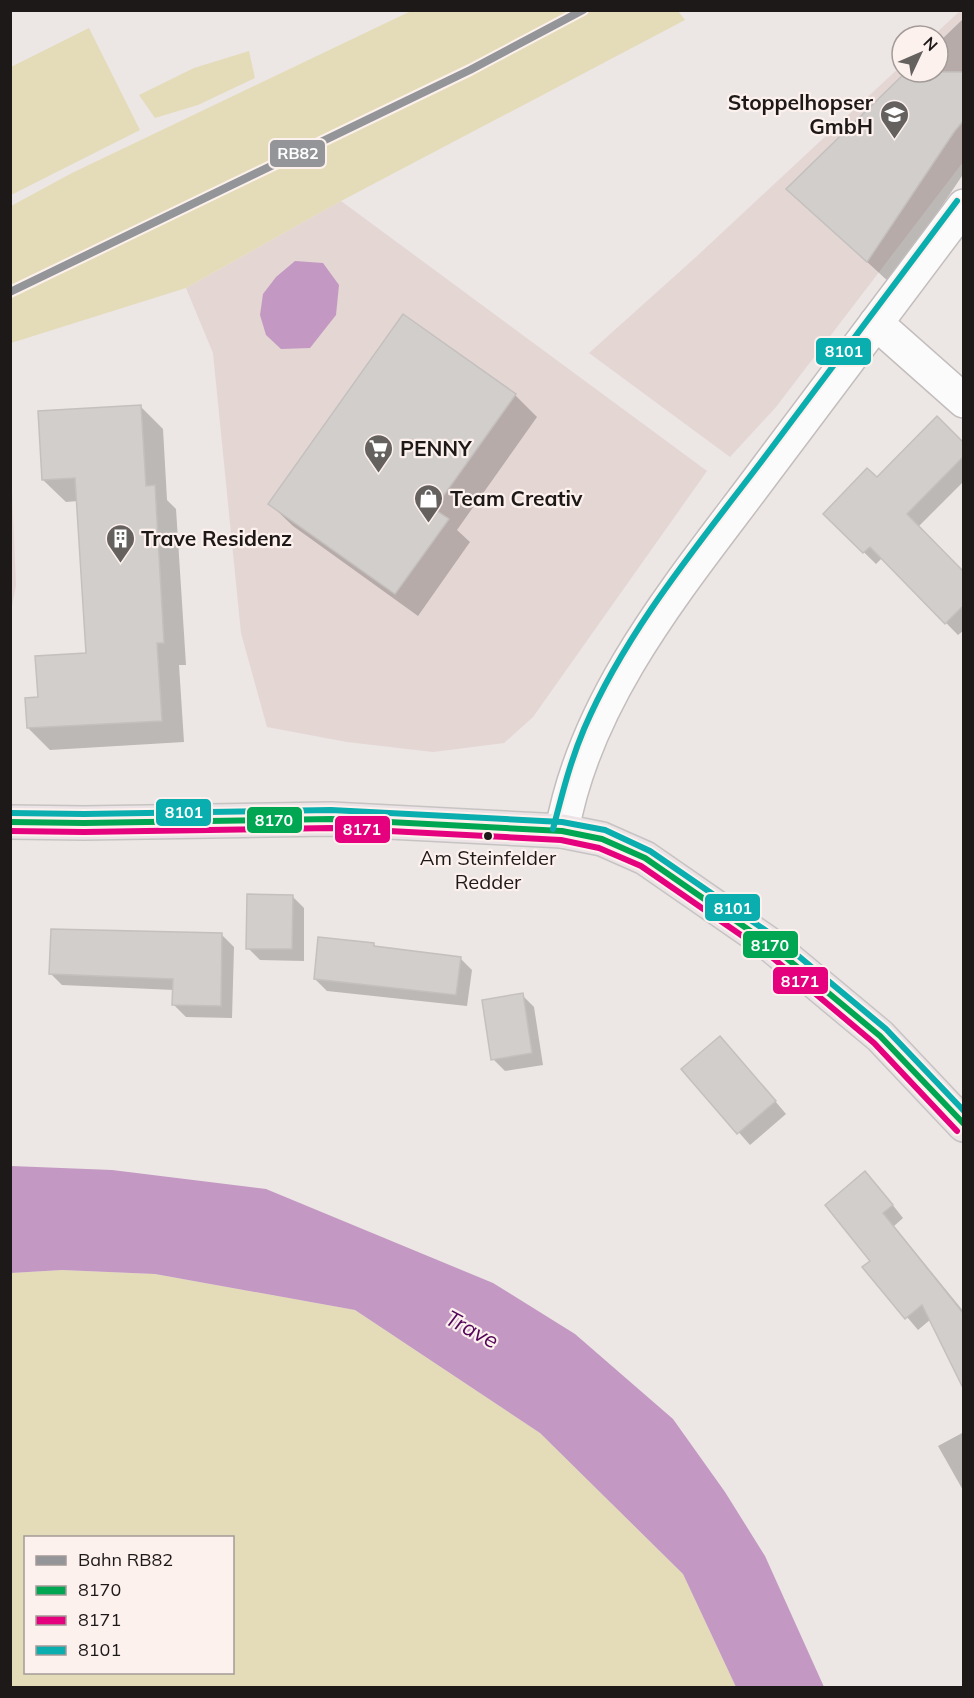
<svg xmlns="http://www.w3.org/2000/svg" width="974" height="1698" font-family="Mulish,sans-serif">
  <rect width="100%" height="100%" fill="#ece6e4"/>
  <!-- built -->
  <g fill="#e4d6d3">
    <polygon points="960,11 963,11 963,162 776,407 730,457 589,353 696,257 902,65 902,72 938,72 938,36 933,36"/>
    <polygon points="341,201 707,471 533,717 504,743 433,752 347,742 267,727 241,633 213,353 186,288"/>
    <polygon points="11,469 16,585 11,611 10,611"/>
  </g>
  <!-- green -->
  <g fill="#e4dcb9" fill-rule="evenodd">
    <polygon points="678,11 685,20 341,201 186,288 11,343 11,206 72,173 411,11"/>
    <polygon points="89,28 140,130 11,195 11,67"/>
    <polygon points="249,51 255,78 198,105 155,118 139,95 194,68"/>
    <path d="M 62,1270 L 155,1274 L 355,1310 L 540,1433 L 683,1574 L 736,1687 L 11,1688 L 11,1273 ZM 26,1538 L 232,1538 L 232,1672 L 26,1672 Z"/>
  </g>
  <!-- water -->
  <g fill="#c398c3">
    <polygon points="295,261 323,263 339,285 336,315 310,348 281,349 266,335 260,315 263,294 276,277"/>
    <polygon points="11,1166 112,1170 266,1189 493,1283 575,1334 673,1419 725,1492 765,1556 824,1687 736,1687 683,1574 540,1433 355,1310 155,1274 62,1270 11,1273"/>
  </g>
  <!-- shadow -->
  <g fill="#0003">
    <polygon points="964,18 964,173 890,283 788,189 908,72 938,72 938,43"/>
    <polygon points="515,395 537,417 457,530 470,542 418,616 293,526 270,504"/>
    <polygon points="141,407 163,429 167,500 176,509 186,665 179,665 184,742 50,750 28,728 39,698 88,654 78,501 66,502 43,480"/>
    <polygon points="937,418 964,444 964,481 899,546 926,535 964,573 964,630 958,635 882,558 876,564 837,526 877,479"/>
    <polygon points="292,896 304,908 304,961 260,960 248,948"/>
    <polygon points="222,935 234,947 232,1018 186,1017 174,1005 174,990 62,985 50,973"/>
    <polygon points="373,944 377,948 460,958 472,970 467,1006 327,991 315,979"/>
    <polygon points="522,995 534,1007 543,1065 505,1071 493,1059"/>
    <polygon points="732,1050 786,1114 750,1145 683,1069"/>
    <polygon points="877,1185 903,1218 894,1226 964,1312 964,1384 931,1319 918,1330 865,1267 872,1261"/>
    <polygon points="964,1432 964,1492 938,1446"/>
  </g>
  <!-- building -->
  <g fill="#d2cecb" stroke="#c4c0be" stroke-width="1.5">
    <polygon points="906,72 963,72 963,121 954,132 867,262 786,189"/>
    <polygon points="403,314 516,394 434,509 449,519 395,594 268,504"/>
    <polygon points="141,405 146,486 155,485 164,643 157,643 162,721 27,728 25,698 38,697 35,656 86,653 75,478 42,480 38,411"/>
    <polygon points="937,416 963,442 963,457 907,514 963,571 963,606 945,624 870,547 863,553 823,514 867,468 877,477"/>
    <polygon points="247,894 293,895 292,949 246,949"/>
    <polygon points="51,929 222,933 221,1006 172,1005 173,979 49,974"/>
    <polygon points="318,937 374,943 374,946 461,957 456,995 314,979"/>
    <polygon points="523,993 532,1053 491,1060 482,1000"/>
    <polygon points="720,1036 776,1101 737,1134 681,1069"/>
    <polygon points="865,1171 893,1205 883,1213 963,1313 963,1388 922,1305 905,1319 862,1267 870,1261 825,1205"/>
  </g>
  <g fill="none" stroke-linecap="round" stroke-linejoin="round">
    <defs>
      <g id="minor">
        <polyline points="876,323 964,401"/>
        <path d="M 562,831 C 586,694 684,580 765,471 C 831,383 897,295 964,206"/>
      </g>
      <polyline id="primary" points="10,822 84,823 331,819 562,831 602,839 645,858 772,946 880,1036 964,1125"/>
    </defs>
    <!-- minor casing -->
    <use href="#minor" stroke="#c3bebd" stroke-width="36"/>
    <!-- primary casing -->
    <use href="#primary" stroke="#c6c4c3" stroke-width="36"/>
    <!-- minor -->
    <use href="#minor" stroke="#fcfbfb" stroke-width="33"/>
    <!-- primary -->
    <use href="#primary" stroke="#ebe3e5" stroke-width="33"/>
    <defs>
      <polyline id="bus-1" points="10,822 84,823 331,819 562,831 602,839 645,858 772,946 880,1036 964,1124"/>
      <polyline id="bus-2" points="10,831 84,832 331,828 561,840 599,848 641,866 767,953 874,1043 957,1131"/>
      <g id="bus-3">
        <polyline points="10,813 84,814 331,810 562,822 605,830 650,851 778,939 886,1029 964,1111"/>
        <path d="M 553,829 C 562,795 570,762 584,729 C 626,631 697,546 761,462 C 826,375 891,288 957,201"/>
      </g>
    </defs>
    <!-- bus-1 casing -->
    <use href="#bus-1" stroke="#fdf1ee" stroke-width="10"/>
    <!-- bus-2 casing -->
    <use href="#bus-2" stroke="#fdf1ee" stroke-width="10"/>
    <!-- bus-3 casing -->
    <use href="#bus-3" stroke="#fdf1ee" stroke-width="10"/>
    <!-- bus-1 -->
    <use href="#bus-1" stroke="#00a651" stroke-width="6"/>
    <!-- bus-2 -->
    <use href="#bus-2" stroke="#e5007d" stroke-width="6"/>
    <!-- bus-3 -->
    <use href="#bus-3" stroke="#0aaeae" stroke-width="6"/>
    <defs>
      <polyline id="rail-1" points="10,292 470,70 583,10"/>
    </defs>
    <!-- rail-1 casing -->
    <use href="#rail-1" stroke="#fdf1ee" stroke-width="12"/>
    <!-- rail-1 -->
    <use href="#rail-1" stroke="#939598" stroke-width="8"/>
  </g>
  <!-- icons -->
  <defs>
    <symbol id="school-pin" viewBox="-11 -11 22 30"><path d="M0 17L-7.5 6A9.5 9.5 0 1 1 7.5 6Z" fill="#65615f" stroke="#fdf1ee"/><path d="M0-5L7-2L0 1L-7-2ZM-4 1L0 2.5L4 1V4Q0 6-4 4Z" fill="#fff"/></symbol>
    <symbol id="supermarket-pin" viewBox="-11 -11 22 30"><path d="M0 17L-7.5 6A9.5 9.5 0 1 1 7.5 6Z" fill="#65615f" stroke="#fdf1ee"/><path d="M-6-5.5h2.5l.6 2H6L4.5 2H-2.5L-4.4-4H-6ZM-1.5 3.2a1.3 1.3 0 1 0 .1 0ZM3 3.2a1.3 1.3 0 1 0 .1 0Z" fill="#fff"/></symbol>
    <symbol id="shop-pin" viewBox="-11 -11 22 30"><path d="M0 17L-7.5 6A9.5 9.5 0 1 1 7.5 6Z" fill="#65615f" stroke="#fdf1ee"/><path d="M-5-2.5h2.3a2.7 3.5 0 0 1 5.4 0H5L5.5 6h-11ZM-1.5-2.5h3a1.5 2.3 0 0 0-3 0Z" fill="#fff"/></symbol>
    <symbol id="building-pin" viewBox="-11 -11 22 30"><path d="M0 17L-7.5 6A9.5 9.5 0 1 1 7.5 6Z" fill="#65615f" stroke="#fdf1ee"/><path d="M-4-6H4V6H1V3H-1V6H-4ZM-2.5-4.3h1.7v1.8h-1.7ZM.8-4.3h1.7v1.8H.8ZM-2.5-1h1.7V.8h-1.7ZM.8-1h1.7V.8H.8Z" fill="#fff"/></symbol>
  </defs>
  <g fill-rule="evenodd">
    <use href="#school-pin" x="878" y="98" width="33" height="45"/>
    <use href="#supermarket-pin" x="362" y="432" width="33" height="45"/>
    <use href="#shop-pin" x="412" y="482" width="33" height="45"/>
    <use href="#building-pin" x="104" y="522" width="33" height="45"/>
  </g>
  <!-- markers -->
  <circle fill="#1d1918" stroke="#fdf1ee" stroke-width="2" cx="488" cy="836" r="5"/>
  <g text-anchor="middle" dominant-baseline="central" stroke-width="4.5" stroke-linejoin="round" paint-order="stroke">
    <!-- bus labels -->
    <g font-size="20" fill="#1d1918" stroke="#fdf1ee">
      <text x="488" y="857">Am Steinfelder<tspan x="488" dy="24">Redder</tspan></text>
    </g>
    <!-- poi labels -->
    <g font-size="21" font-weight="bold" fill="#1d1918" stroke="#fdf1ee" text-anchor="start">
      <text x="873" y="102" text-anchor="end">Stoppelhopser<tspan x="873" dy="24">GmbH</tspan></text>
      <text x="400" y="448">PENNY</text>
      <text x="450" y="498">Team Creativ</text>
      <text x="141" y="538">Trave Residenz</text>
    </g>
    <!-- water labels -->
    <g font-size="22" font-style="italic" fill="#530559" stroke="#fdf1ee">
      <text transform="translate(472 1329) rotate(28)">Trave</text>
    </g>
  </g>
  <g stroke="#fdf1ee" stroke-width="2">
    <rect x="269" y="139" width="57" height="29" rx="6" fill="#939598"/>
    <rect x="815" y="337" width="57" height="29" rx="6" fill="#0aaeae"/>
    <rect x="155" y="798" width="57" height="29" rx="6" fill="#0aaeae"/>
    <rect x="246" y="806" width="57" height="28" rx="6" fill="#00a651"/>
    <rect x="334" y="815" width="57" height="29" rx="6" fill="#e5007d"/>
    <rect x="704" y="893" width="57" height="29" rx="6" fill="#0aaeae"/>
    <rect x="742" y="930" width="57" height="29" rx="6" fill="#00a651"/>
    <rect x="772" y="966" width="57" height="29" rx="6" fill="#e5007d"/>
  </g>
  <g font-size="16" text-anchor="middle" font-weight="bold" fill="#fff">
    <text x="298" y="159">RB82</text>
    <text x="844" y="357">8101</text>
    <text x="184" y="818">8101</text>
    <text x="274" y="826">8170</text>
    <text x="362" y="835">8171</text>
    <text x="733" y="914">8101</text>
    <text x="770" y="951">8170</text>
    <text x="800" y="987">8171</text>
  </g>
  <!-- border -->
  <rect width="974" height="1698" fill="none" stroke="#1d1918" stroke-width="24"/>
  <!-- legend -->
  <rect x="24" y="1536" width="210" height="138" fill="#fdf1ee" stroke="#a39b98" stroke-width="1.5"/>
  <rect x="36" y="1556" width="30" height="9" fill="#939598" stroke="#a39b98" stroke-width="1.5"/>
  <text x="78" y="1566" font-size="18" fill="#1d1918">Bahn RB82</text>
  <rect x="36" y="1586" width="30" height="9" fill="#00a651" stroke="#a39b98" stroke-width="1.5"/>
  <text x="78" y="1596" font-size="18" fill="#1d1918">8170</text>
  <rect x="36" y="1616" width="30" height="9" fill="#e5007d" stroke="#a39b98" stroke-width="1.5"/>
  <text x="78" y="1626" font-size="18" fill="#1d1918">8171</text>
  <rect x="36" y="1646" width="30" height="9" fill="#0aaeae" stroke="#a39b98" stroke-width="1.5"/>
  <text x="78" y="1656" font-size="18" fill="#1d1918">8101</text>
  <!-- north arrow -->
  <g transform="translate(920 54) rotate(46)"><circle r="28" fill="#fdf1ee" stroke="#a39b98" stroke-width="1.5"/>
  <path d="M0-4.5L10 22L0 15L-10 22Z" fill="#65615f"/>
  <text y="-9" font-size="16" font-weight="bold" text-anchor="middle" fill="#1d1918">N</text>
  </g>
</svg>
